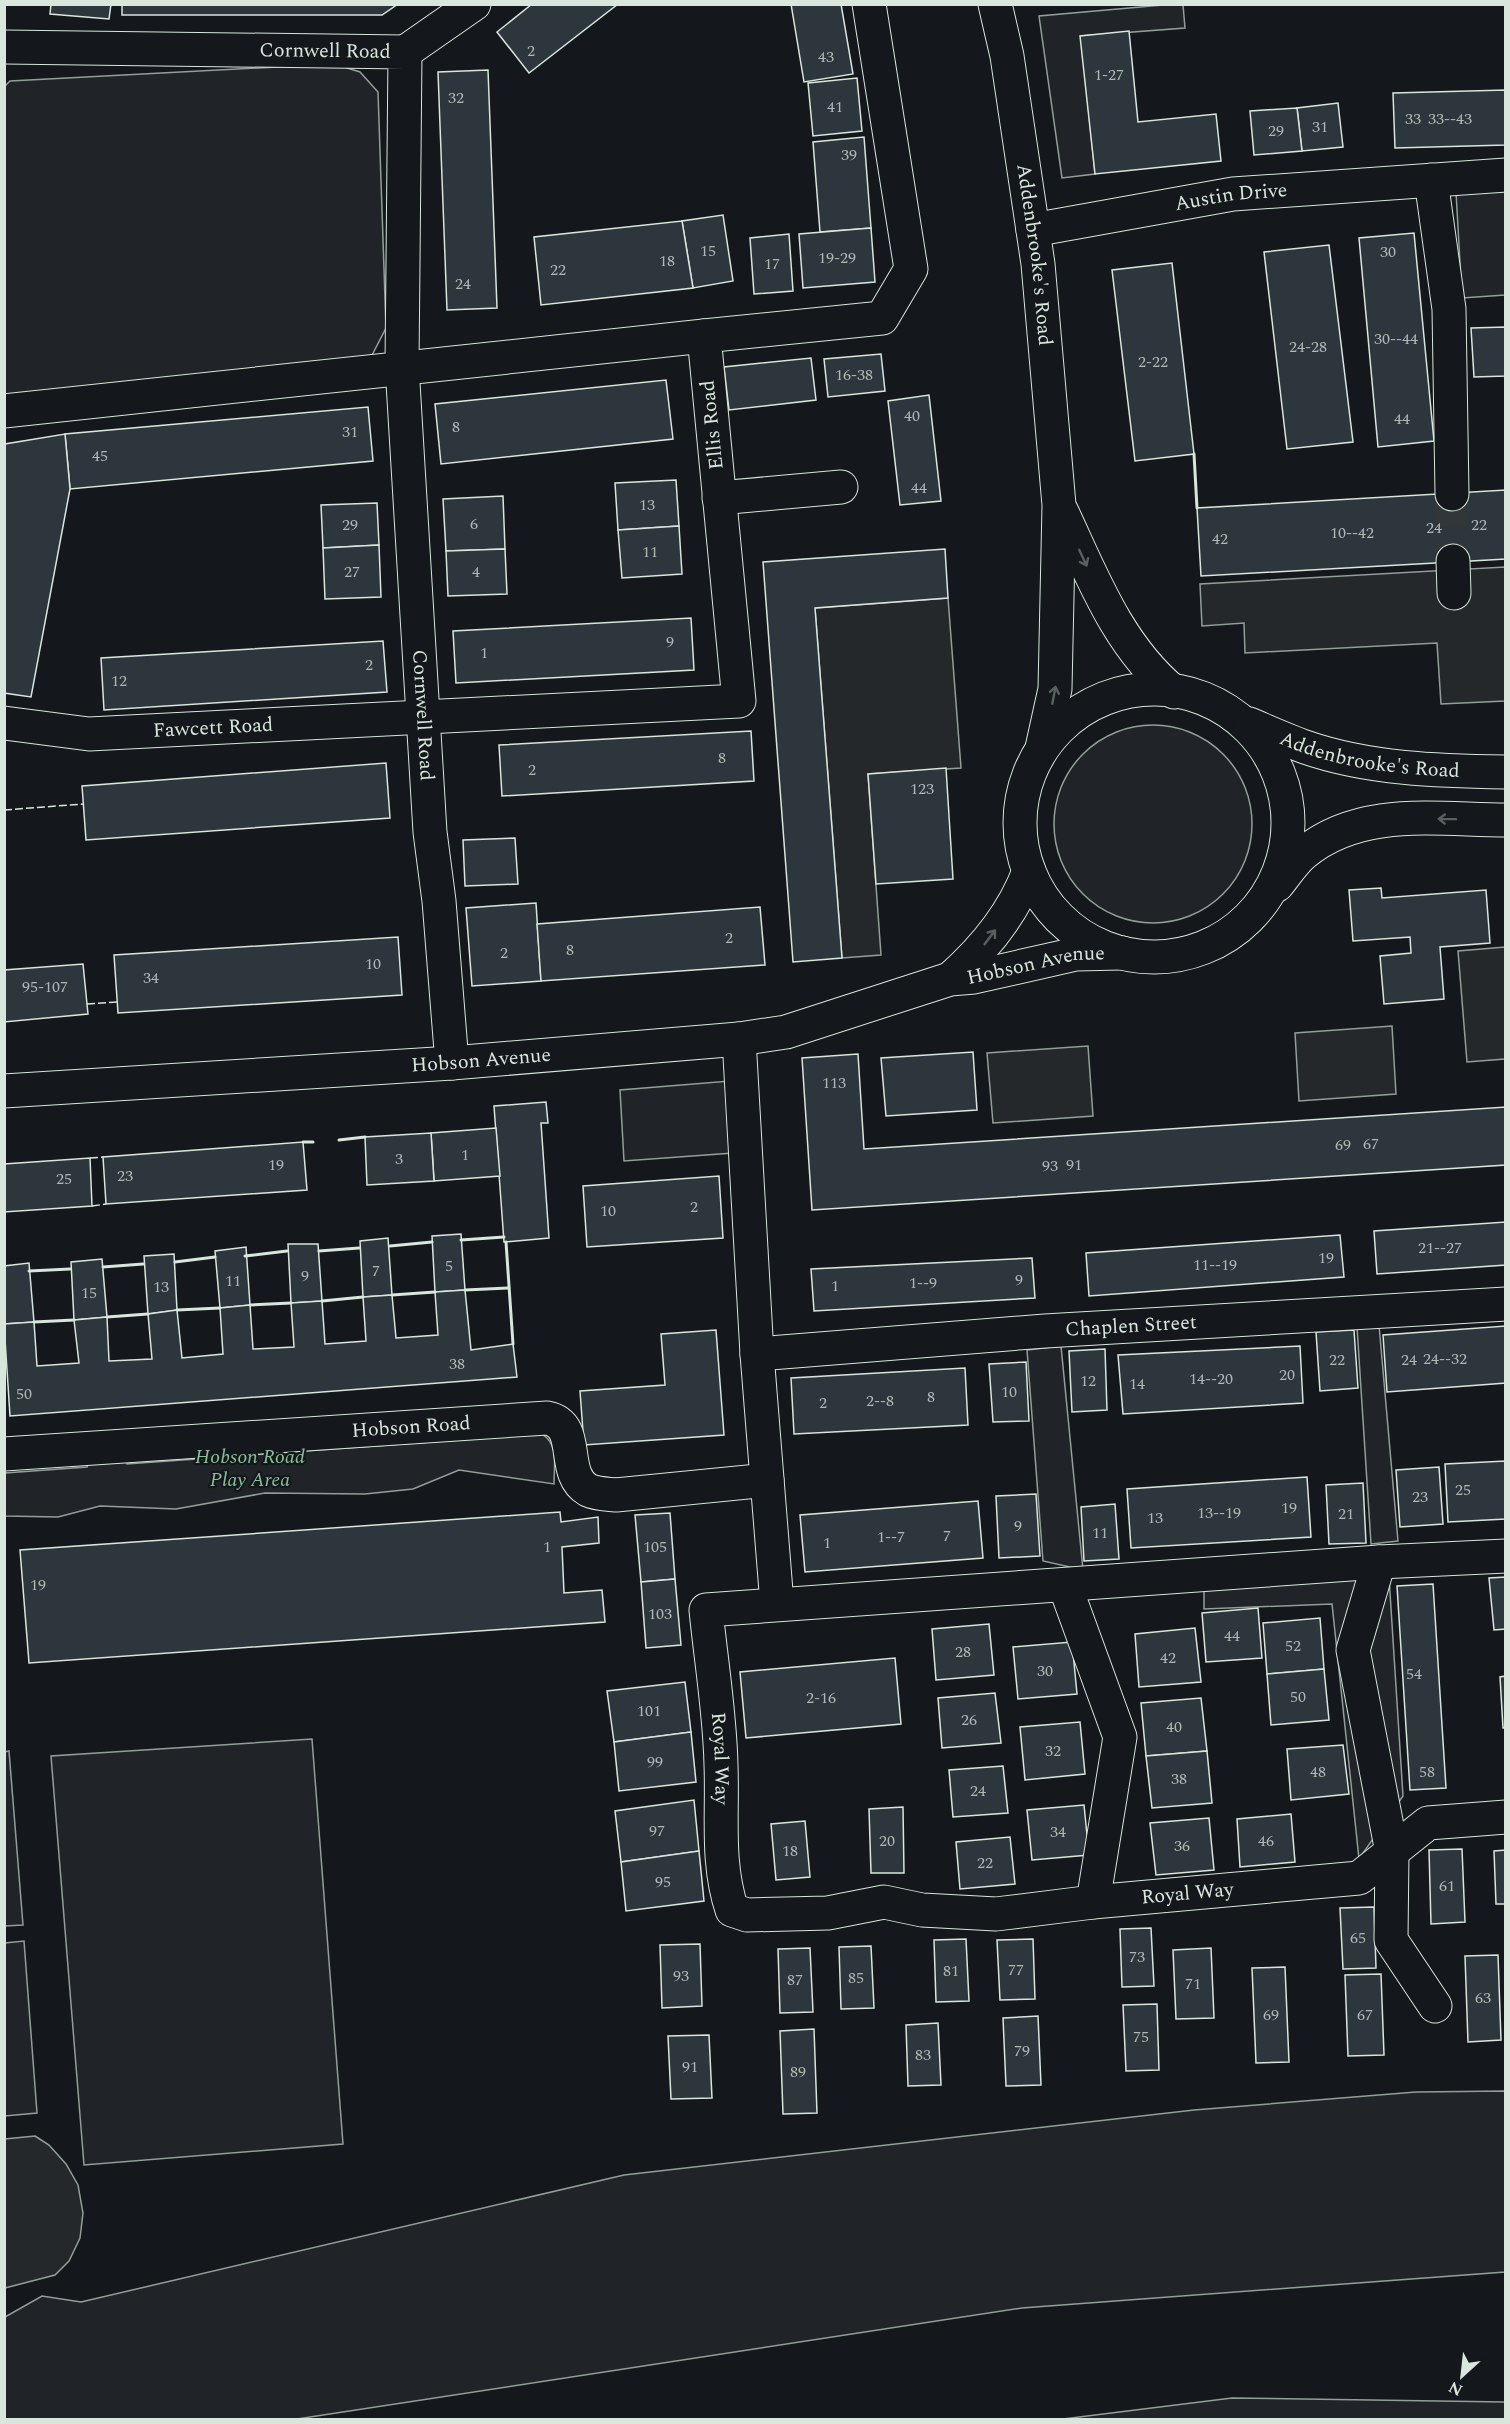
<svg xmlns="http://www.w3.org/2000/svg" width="1510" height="2424" font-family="Spectral,serif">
  <rect width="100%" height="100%" fill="#14181c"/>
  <!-- green -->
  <g fill="#202428" stroke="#939e99" stroke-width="1.5">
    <polygon points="1163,5 1183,5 1185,28 1081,36 1095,174 1062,178 1039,16"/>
    <polygon points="334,64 360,72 378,92 386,328 371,357 5,397 4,87 10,81"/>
    <polygon points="1505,189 1505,295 1462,298 1456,192"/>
    <circle cx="1153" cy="824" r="99"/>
    <polygon points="730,1081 733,1153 624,1161 620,1090"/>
    <polygon points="1379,1325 1398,1541 1371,1544 1357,1327"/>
    <polygon points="1061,1346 1083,1570 1043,1561 1027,1350"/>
    <path d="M 542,1434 C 559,1444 554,1466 554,1484 L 459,1470 L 413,1489 L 365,1494 L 265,1493 L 176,1509 L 100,1506 L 58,1517 L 5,1516 L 5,1473 L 87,1467 L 93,1452 L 125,1450 L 127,1464 Z"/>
    <polygon points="1389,1577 1403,1796 1359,1859 1332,1604 1204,1609 1204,1590"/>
    <polygon points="312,1739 343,2144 84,2165 51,1756"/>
    <polygon points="9,1751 23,1925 5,1926 4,1752"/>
    <polygon points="24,1941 37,2113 5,2116 5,1943"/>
    <polygon points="1505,2091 1505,2272 1022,2308 297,2419 5,2419 5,2317 42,2296 81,2302 624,2175 1194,2110 1416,2092"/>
    <polygon points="1232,2398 1505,2402 1505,2419 1063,2419"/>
  </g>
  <!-- parking -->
  <g fill="#24282b" stroke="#939e99" stroke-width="1.5">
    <polygon points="1505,567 1505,701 1441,704 1437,643 1245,653 1244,623 1202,626 1200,584"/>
    <polygon points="948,598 961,768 868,774 881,955 842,958 815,608"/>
    <polygon points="1505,947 1505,1059 1467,1062 1458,951"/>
    <polygon points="1392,1026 1396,1094 1299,1101 1295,1033"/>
    <polygon points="1088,1046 1093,1116 993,1123 987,1053"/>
    <polygon points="35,2136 49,2145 66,2164 78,2185 83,2213 80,2238 69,2261 55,2275 5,2288 5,2139"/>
  </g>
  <!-- building -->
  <g fill="#2c363c" stroke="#d8e6dc" stroke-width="1.5">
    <polygon points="51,4 111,4 109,19 50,14"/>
    <polygon points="122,4 398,4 382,15 122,15"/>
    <polygon points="532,4 618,4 529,73 497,32"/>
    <polygon points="791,4 841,4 853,74 804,82"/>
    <polygon points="1129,31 1138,122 1216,114 1221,161 1095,174 1080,36"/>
    <polygon points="488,70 497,308 447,310 438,72"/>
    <polygon points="857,78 862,131 813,136 808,83"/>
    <polygon points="1506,90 1506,145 1395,148 1393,93"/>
    <polygon points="1338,103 1343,147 1302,151 1297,108"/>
    <polygon points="1297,108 1302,151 1254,155 1250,111"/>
    <polygon points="864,137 871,228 820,232 813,142"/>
    <polygon points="723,215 733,281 693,288 682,221"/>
    <polygon points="682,221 693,288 541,305 534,237"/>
    <polygon points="871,228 875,282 803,288 799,234"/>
    <polygon points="1414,233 1434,441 1378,447 1359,238"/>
    <polygon points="789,234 793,291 754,294 750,238"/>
    <polygon points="1329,245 1353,442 1287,449 1264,252"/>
    <polygon points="1172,263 1194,454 1135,461 1112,270"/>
    <polygon points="1506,327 1506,376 1474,377 1471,328"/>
    <polygon points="881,354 885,391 828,397 824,359"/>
    <polygon points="811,358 816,400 729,410 724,367"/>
    <polygon points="666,380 673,439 441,464 435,404"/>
    <polygon points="929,395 941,501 900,505 888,401"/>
    <polygon points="368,407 373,461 70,489 65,434"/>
    <polygon points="65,434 70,489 31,697 4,693 5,444"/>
    <polygon points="676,480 679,526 618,530 615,483"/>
    <polygon points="1506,490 1506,559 1201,576 1197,508"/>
    <polygon points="503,496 505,549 446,551 443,499"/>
    <polygon points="377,503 379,545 323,548 321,505"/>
    <polygon points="679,526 682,574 622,578 618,530"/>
    <polygon points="379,545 381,597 325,599 323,548"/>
    <polygon points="505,549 507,594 448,596 446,551"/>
    <polygon points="945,549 948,598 815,608 842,958 793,962 763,562"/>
    <polygon points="691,618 694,670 456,683 453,631"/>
    <polygon points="383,641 387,692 104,710 101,658"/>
    <polygon points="751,731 754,781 502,796 499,745"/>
    <polygon points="386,763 390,818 86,840 82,786"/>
    <polygon points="946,768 953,879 876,884 868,774"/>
    <polygon points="515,838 518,884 465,886 463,840"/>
    <polygon points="1381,888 1382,898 1486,890 1490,943 1440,947 1444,999 1384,1004 1380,956 1411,953 1410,937 1353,941 1349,890"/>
    <polygon points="536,903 541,981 472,986 466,908"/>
    <polygon points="760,907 765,965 541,981 537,924"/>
    <polygon points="398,937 402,995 118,1013 114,955"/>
    <polygon points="83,964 88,1014 4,1022 4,970"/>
    <polygon points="973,1052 977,1110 886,1116 881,1058"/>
    <polygon points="858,1054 864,1149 1506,1107 1506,1165 812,1210 802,1058"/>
    <polygon points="546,1102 548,1123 541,1123 549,1238 504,1242 494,1106"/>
    <polygon points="496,1128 500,1176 434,1181 431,1133"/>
    <polygon points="431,1133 434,1181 367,1185 365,1137"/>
    <polygon points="303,1142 307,1190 106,1204 103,1157"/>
    <polygon points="90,1158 92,1206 4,1212 4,1164"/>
    <polygon points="719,1176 723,1238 587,1247 583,1186"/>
    <polygon points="1506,1222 1506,1265 1377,1274 1374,1231"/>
    <polygon points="461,1234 465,1290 435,1292 432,1236"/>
    <polygon points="1340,1235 1344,1277 1089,1296 1086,1253"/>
    <polygon points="388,1238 392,1295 363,1297 360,1241"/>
    <polygon points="288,1244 318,1244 322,1301 291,1303"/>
    <polygon points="246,1247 250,1305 220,1308 215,1251"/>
    <polygon points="174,1254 177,1310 148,1314 144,1256"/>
    <polygon points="1032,1258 1035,1298 814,1311 811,1269"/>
    <polygon points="102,1259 107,1317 74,1320 71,1262"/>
    <polygon points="29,1263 34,1322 4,1324 4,1266"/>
    <polygon points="465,1290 471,1350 513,1344 517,1377 10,1416 4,1324 34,1322 37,1366 79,1363 74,1320 107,1317 109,1361 152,1359 148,1314 177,1310 182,1358 223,1354 220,1308 250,1305 253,1349 294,1347 291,1303 322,1301 325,1344 366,1341 363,1297 392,1295 396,1338 438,1335 435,1292"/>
    <polygon points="1506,1326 1506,1383 1387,1392 1383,1335"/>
    <polygon points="716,1330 724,1435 584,1445 580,1391 665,1385 661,1334"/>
    <polygon points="1354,1330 1358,1388 1320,1391 1316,1332"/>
    <polygon points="1300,1346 1303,1403 1123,1414 1118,1355"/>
    <polygon points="1105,1349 1107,1410 1072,1412 1069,1351"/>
    <polygon points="1026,1362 1029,1421 993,1422 989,1364"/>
    <polygon points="965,1368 968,1425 794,1434 791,1378"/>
    <polygon points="1506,1461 1506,1519 1448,1522 1445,1464"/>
    <polygon points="1439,1467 1443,1524 1400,1527 1396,1470"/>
    <polygon points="1307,1477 1311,1537 1131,1548 1127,1489"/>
    <polygon points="1363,1483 1366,1543 1329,1544 1326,1485"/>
    <polygon points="1036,1494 1040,1556 999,1558 996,1496"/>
    <polygon points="978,1501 983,1558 805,1572 800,1515"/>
    <polygon points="1115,1504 1119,1559 1084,1561 1081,1507"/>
    <polygon points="560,1512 561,1522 598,1517 599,1543 562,1547 564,1593 602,1590 605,1622 29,1663 20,1550"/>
    <polygon points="670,1513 675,1579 641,1582 635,1515"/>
    <polygon points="1506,1577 1506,1629 1494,1630 1489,1578"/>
    <polygon points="675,1579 681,1645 646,1648 641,1582"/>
    <polygon points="1433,1584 1446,1788 1410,1790 1397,1586"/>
    <polygon points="1258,1608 1262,1658 1206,1662 1202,1613"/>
    <polygon points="1320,1618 1324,1669 1267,1674 1263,1623"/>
    <polygon points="989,1624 994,1675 936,1680 932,1629"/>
    <polygon points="1195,1628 1201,1682 1139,1687 1135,1634"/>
    <polygon points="1072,1642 1077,1694 1018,1699 1013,1647"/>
    <polygon points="895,1658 901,1724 746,1738 740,1672"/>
    <polygon points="1324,1669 1329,1720 1271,1725 1267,1674"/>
    <polygon points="1506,1676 1506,1728 1503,1728 1500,1677"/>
    <polygon points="685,1682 691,1732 614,1742 607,1691"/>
    <polygon points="995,1693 1001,1743 942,1748 938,1698"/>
    <polygon points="1201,1698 1207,1751 1146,1756 1141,1703"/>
    <polygon points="1080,1722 1085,1774 1025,1780 1020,1727"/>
    <polygon points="691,1732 696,1782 619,1791 614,1742"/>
    <polygon points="1343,1745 1349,1794 1291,1800 1287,1749"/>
    <polygon points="1207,1751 1212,1803 1152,1808 1146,1756"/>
    <polygon points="1003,1766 1008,1813 953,1817 949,1770"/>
    <polygon points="694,1800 699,1851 621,1862 615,1811"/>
    <polygon points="1084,1805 1089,1855 1032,1860 1027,1810"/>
    <polygon points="903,1807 904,1873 871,1873 869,1809"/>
    <polygon points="1291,1814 1295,1862 1240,1867 1237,1819"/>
    <polygon points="1209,1818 1214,1870 1156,1875 1150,1823"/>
    <polygon points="805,1821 810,1877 776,1880 771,1824"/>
    <polygon points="1010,1837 1015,1884 960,1889 956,1842"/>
    <polygon points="1462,1849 1465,1922 1431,1924 1429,1850"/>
    <polygon points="1506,1850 1506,1904 1496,1904 1494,1851"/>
    <polygon points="699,1851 704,1901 626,1911 621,1862"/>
    <polygon points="1374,1907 1376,1968 1343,1969 1340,1908"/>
    <polygon points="1151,1928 1154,1986 1122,1987 1120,1929"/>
    <polygon points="966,1939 969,2001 936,2002 934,1940"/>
    <polygon points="1033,1939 1035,1999 1000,2000 997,1940"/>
    <polygon points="700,1944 702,2006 662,2008 660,1945"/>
    <polygon points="871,1946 874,2008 841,2009 839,1947"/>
    <polygon points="810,1948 813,2012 780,2013 778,1949"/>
    <polygon points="1211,1948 1214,2018 1176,2019 1173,1950"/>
    <polygon points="1498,1955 1501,2040 1468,2042 1465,1956"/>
    <polygon points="1285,1967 1289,2062 1256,2063 1252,1968"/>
    <polygon points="1381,1974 1384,2055 1348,2056 1345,1975"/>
    <polygon points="1157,2004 1159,2070 1126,2071 1123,2005"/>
    <polygon points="1038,2016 1041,2085 1006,2086 1003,2018"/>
    <polygon points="938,2023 941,2085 908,2086 906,2025"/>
    <polygon points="814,2029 817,2113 783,2114 780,2031"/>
    <polygon points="709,2035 712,2098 671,2099 668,2036"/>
  </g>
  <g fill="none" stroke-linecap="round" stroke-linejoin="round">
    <!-- minor-tunnel -->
    <polyline stroke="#313739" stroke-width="33" stroke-dasharray="33 16" stroke-linecap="butt" points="1452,494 1453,561"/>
    <defs>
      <g id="minor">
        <path id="s1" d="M 995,4 L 1007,56 L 1038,264 L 1059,505 L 1055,689 L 1042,748"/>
        <path id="s2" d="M 4,47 L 405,52 L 402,366 L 430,832 L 439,901 L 452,1063"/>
        <polyline points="405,52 474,4"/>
        <polyline points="1431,180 1449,309 1452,494"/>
        <path id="s3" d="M 1033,230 L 1233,194 L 1506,175"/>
        <polyline points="4,411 704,336"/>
        <polyline points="719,498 841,487"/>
        <path d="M 1062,512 C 1092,576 1118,646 1174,692"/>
        <polyline points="1453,561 1454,593"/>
        <circle cx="1154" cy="823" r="134"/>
        <path id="s4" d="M 4,723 L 89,734 L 739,701 L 704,336 L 882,318 L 911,269 L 869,4"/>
        <path id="s5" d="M 1249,724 C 1268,732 1286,740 1305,747 C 1368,769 1439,771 1506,772"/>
        <path d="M 1277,885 C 1286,874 1294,861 1304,853 C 1361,806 1438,820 1506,820"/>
        <path d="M 950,979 C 984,949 1013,914 1029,871"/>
        <polyline points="739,1039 757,1354 777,1604"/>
        <path id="s6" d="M 4,1091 L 452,1063 L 739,1039 L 786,1032 L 950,979 L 974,977 L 1076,954 L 1122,953"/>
        <path id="s7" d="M 757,1354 L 1045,1331 L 1506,1304"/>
        <path id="s8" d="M 4,1454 L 547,1418 C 583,1425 559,1473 588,1490 C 596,1494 607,1494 616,1495 L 767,1480"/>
        <path id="s9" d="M 1506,1556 L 1379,1562 L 706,1610 C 711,1661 720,1714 721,1765 C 723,1814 716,1862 732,1910 L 747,1915 L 828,1913 L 884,1902 L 922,1910 L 996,1914 L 1093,1902 L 1359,1878 L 1428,1823 L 1506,1817"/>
        <polyline points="1379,1562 1353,1650 1392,1852 1391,1940 1435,2006"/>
        <polyline points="1065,1586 1120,1737 1093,1902"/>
      </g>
    </defs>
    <!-- minor casing -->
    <use href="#minor" stroke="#d8e6dc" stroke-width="35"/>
    <!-- minor -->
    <use href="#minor" stroke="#14181c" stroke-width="33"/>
    <!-- fence -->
    <g stroke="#d8e6dc" stroke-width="1.5" stroke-dasharray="8 3" stroke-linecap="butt">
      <polyline points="4,810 83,804"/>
      <polyline points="87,1004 118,1002"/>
      <polyline points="90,1158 103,1157"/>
      <polyline points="92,1206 106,1204"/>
    </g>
    <!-- wall -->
    <g stroke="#d8e6dc" stroke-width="3">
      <polyline points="1194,454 1197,508"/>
      <polyline points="339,1140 365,1137"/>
      <polyline points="303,1142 313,1142"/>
      <polyline points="461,1240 504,1237"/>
      <polyline points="506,1242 513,1344"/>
      <polyline points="390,1246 432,1242"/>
      <polyline points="319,1251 359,1248"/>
      <polyline points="245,1256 287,1251"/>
      <polyline points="175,1262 215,1257"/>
      <polyline points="103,1267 143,1264"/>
      <polyline points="29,1271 70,1269"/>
      <polyline points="465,1290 508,1288"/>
      <polyline points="392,1295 435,1292"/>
      <polyline points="322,1301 363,1297"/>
      <polyline points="250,1305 291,1303"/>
      <polyline points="177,1310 220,1308"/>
      <polyline points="107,1317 148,1314"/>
      <polyline points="34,1322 74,1320"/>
      <polyline points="4,1418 4,1422"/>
    </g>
  </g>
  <!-- one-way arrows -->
  <defs><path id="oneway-shaft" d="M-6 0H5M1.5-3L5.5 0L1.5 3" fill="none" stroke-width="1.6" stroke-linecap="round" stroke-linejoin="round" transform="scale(1.5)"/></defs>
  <g stroke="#59605f">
    <use href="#oneway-shaft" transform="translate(1083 558) rotate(65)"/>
    <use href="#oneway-shaft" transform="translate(1054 695) rotate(-79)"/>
    <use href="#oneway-shaft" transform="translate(1447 819) rotate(-179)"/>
    <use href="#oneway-shaft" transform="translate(990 937) rotate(-53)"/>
  </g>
  <g text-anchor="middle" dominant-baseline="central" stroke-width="4.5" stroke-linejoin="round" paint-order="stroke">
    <!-- number labels -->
    <g font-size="16" fill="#adbab4">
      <text x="531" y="51">2</text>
      <text x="826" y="57">43</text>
      <text x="1109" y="75">1-27</text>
      <text x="456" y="98">32</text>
      <text x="835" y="107">41</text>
      <text x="1413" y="119">33</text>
      <text x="1450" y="119">33--43</text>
      <text x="1320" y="127">31</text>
      <text x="1276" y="131">29</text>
      <text x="849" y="155">39</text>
      <text x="708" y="251">15</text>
      <text x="1388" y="252">30</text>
      <text x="837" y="258">19-29</text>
      <text x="667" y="261">18</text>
      <text x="772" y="264">17</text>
      <text x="558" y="270">22</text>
      <text x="463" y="284">24</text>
      <text x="1396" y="339">30--44</text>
      <text x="1308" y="347">24-28</text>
      <text x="1153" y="362">2-22</text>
      <text x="854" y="375">16-38</text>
      <text x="912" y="416">40</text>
      <text x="1402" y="419">44</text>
      <text x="456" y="427">8</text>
      <text x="350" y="432">31</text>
      <text x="100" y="456">45</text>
      <text x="919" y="488">44</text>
      <text x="647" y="505">13</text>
      <text x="474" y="524">6</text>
      <text x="350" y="525">29</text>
      <text x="1479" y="525">22</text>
      <text x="1434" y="528">24</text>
      <text x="1352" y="533">10--42</text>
      <text x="1220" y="539">42</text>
      <text x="650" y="552">11</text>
      <text x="352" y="572">27</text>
      <text x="476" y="572">4</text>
      <text x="670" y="642">9</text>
      <text x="484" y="653">1</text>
      <text x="369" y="665">2</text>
      <text x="119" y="681">12</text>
      <text x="722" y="758">8</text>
      <text x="532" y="770">2</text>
      <text x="922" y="789">123</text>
      <text x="729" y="938">2</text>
      <text x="570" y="950">8</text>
      <text x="504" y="953">2</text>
      <text x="373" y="964">10</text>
      <text x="151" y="978">34</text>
      <text x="45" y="987">95-107</text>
      <text x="834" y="1083">113</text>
      <text x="1371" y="1144">67</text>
      <text x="1343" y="1145">69</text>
      <text x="465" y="1155">1</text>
      <text x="399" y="1159">3</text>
      <text x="276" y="1165">19</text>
      <text x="1074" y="1165">91</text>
      <text x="1050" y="1166">93</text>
      <text x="125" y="1176">23</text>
      <text x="64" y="1179">25</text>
      <text x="694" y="1207">2</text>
      <text x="608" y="1211">10</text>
      <text x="1440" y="1248">21--27</text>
      <text x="1326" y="1258">19</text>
      <text x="1215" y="1265">11--19</text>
      <text x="449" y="1266">5</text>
      <text x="376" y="1271">7</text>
      <text x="305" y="1276">9</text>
      <text x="1019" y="1280">9</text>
      <text x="233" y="1281">11</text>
      <text x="923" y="1283">1--9</text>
      <text x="835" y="1286">1</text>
      <text x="161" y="1287">13</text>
      <text x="89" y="1293">15</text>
      <text x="1445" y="1359">24--32</text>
      <text x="1337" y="1360">22</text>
      <text x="1409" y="1360">24</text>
      <text x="457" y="1364">38</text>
      <text x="1287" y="1375">20</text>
      <text x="1211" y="1379">14--20</text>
      <text x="1088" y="1381">12</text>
      <text x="1137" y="1384">14</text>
      <text x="1009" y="1392">10</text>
      <text x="24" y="1394">50</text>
      <text x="931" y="1397">8</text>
      <text x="880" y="1401">2--8</text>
      <text x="823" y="1403">2</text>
      <text x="1463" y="1490">25</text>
      <text x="1420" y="1497">23</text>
      <text x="1289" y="1508">19</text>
      <text x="1219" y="1513">13--19</text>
      <text x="1346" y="1514">21</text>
      <text x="1155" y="1518">13</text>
      <text x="1018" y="1526">9</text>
      <text x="1100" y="1533">11</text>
      <text x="947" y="1536">7</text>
      <text x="891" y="1537">1--7</text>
      <text x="827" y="1543">1</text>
      <text x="547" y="1547">1</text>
      <text x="655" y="1547">105</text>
      <text x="38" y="1585">19</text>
      <text x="660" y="1614">103</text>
      <text x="1232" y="1636">44</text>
      <text x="1293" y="1646">52</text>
      <text x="963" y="1652">28</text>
      <text x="1168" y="1658">42</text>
      <text x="1045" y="1671">30</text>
      <text x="1414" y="1674">54</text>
      <text x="1298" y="1697">50</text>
      <text x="821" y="1698">2-16</text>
      <text x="649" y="1711">101</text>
      <text x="969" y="1720">26</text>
      <text x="1174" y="1727">40</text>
      <text x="1053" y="1751">32</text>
      <text x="655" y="1762">99</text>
      <text x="1318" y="1772">48</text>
      <text x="1427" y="1772">58</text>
      <text x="1179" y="1779">38</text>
      <text x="978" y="1791">24</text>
      <text x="657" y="1831">97</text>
      <text x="1058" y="1832">34</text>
      <text x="887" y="1841">20</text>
      <text x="1266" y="1841">46</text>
      <text x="1182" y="1846">36</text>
      <text x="790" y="1851">18</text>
      <text x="985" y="1863">22</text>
      <text x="663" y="1882">95</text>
      <text x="1447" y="1886">61</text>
      <text x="1358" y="1938">65</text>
      <text x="1137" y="1957">73</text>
      <text x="1016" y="1970">77</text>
      <text x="951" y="1971">81</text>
      <text x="681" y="1976">93</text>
      <text x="856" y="1978">85</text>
      <text x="795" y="1980">87</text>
      <text x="1193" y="1984">71</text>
      <text x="1483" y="1998">63</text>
      <text x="1271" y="2015">69</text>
      <text x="1365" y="2015">67</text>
      <text x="1141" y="2037">75</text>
      <text x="1022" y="2051">79</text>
      <text x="923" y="2055">83</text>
      <text x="690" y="2067">91</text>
      <text x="798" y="2072">89</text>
    </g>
    <!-- street labels -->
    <g font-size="20" fill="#d8e6dc" stroke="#14181c">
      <text stroke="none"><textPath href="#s2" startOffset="321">Cornwell Road</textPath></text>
      <text stroke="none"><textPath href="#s3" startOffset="201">Austin Drive</textPath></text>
      <text stroke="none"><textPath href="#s1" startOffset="254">Addenbrooke's Road</textPath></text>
      <text transform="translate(712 425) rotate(-96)">Ellis Road</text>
      <text stroke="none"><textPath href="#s2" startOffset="1065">Cornwell Road</textPath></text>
      <text stroke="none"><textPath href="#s4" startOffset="210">Fawcett Road</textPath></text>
      <text stroke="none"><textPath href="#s5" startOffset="126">Addenbrooke's Road</textPath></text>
      <text stroke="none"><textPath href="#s6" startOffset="1044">Hobson Avenue</textPath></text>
      <text stroke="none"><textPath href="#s6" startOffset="478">Hobson Avenue</textPath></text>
      <text stroke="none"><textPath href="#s7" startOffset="375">Chaplen Street</textPath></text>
      <text stroke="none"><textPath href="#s8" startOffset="408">Hobson Road</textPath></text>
      <text stroke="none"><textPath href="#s9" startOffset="951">Royal Way</textPath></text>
      <text stroke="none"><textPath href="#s9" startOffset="1563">Royal Way</textPath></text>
    </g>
    <!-- park labels -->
    <g font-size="20" font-style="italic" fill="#8ac095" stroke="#14181c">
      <text x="250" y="1457">Hobson Road<tspan x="250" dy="23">Play Area</tspan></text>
    </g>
  </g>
  <!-- border -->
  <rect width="1510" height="2424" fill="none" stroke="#d8e6dc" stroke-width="12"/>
  <!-- north arrow -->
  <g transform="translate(1462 2376) rotate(207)" stroke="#14181c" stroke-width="4.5" paint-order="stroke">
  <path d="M0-4.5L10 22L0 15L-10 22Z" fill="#d8e6dc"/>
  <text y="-9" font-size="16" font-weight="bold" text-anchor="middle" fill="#d8e6dc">N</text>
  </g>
</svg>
